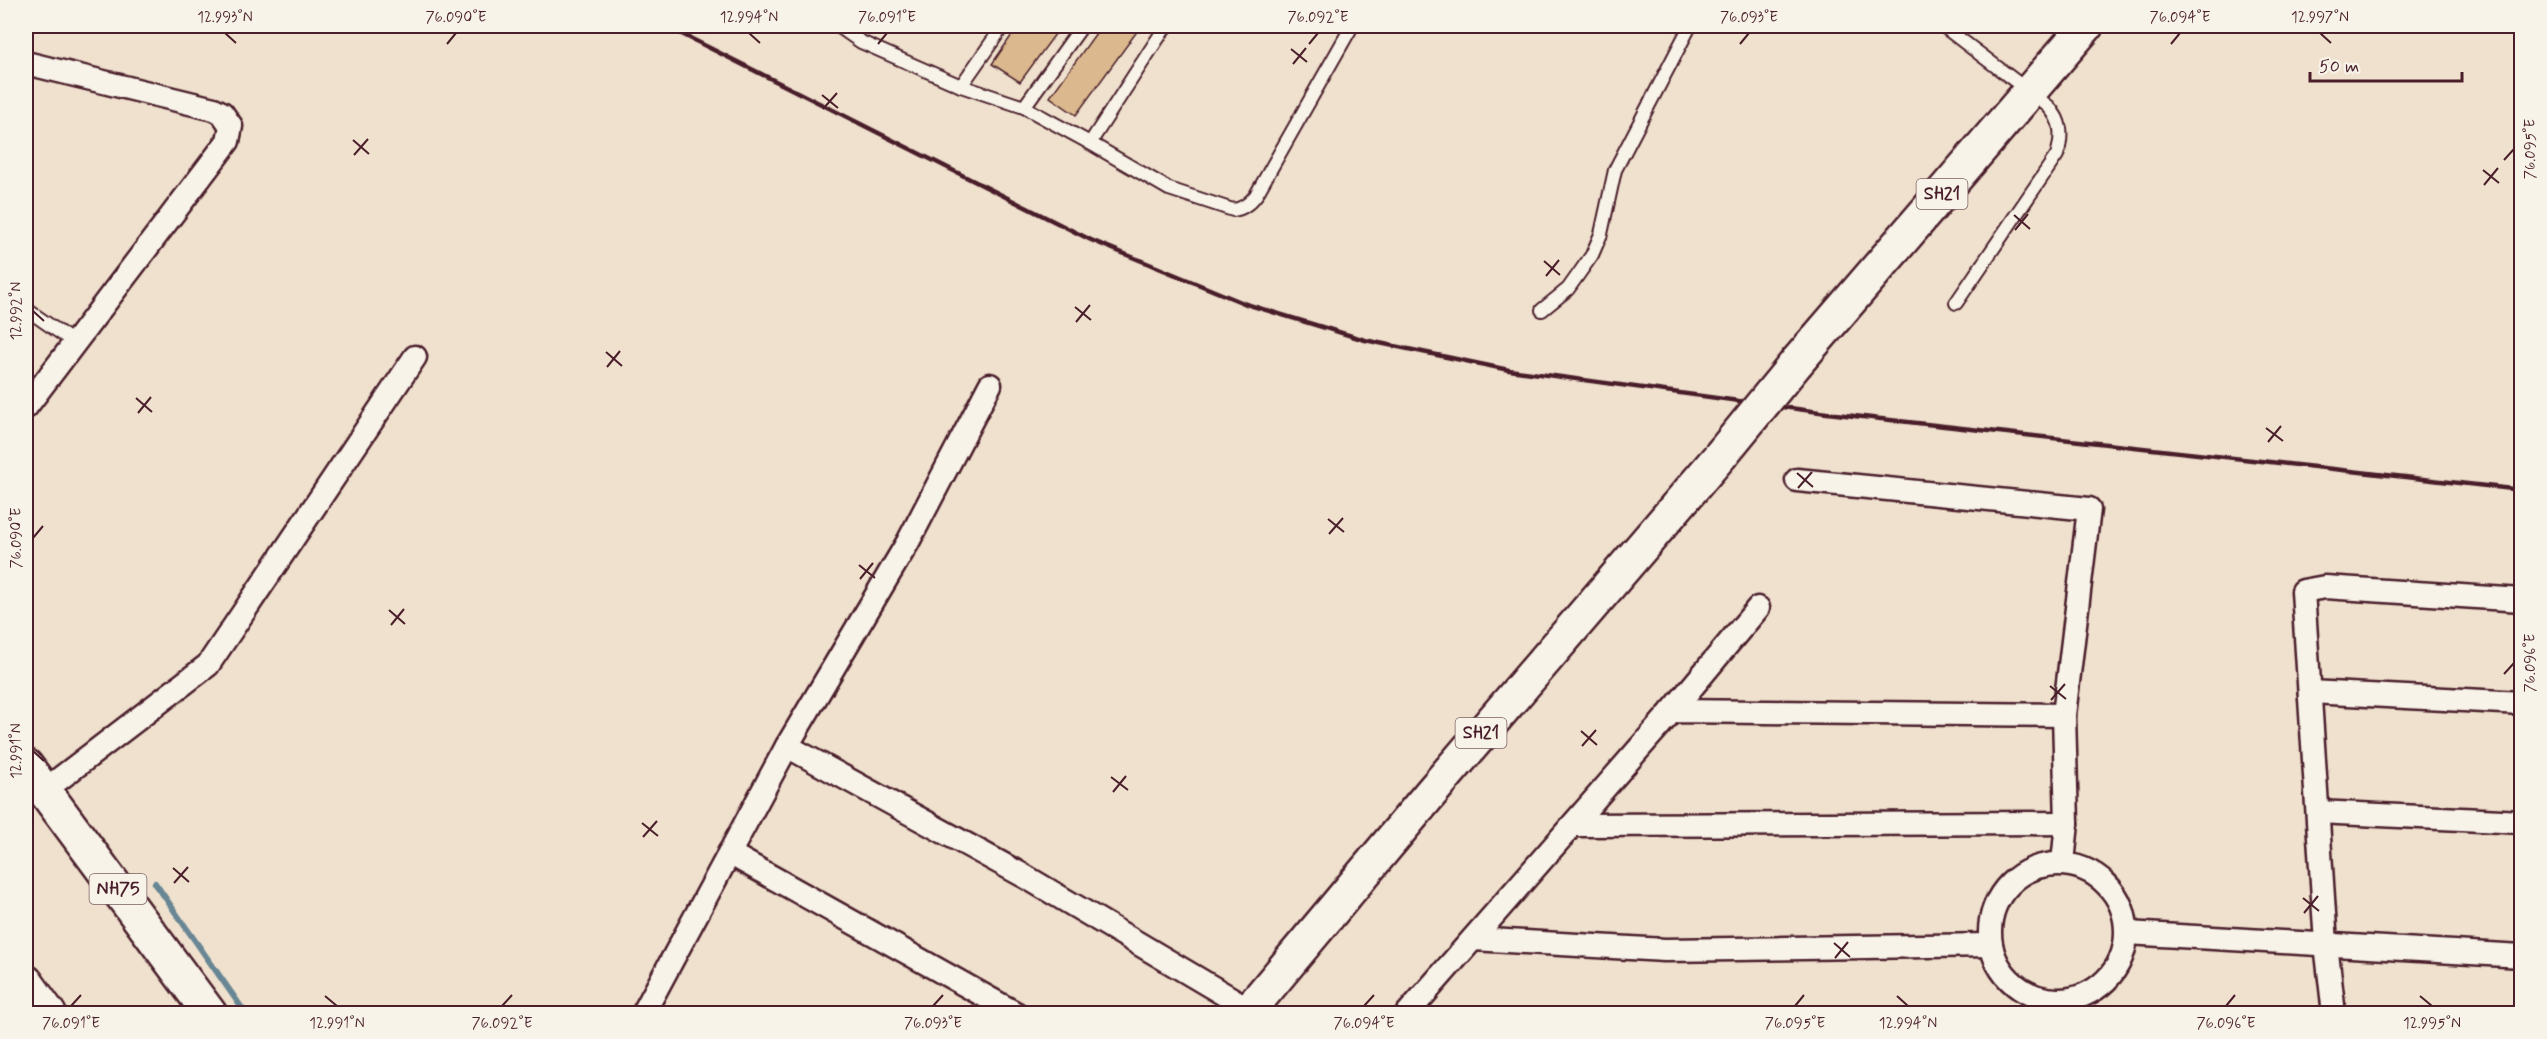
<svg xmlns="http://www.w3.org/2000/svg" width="2547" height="1039" font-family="Mynerve,sans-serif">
  <rect width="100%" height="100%" fill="#efe1cd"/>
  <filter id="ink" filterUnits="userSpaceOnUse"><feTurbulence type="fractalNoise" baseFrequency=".0167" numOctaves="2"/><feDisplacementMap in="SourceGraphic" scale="12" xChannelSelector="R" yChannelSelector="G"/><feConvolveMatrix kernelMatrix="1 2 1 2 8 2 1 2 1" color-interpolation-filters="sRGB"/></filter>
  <g filter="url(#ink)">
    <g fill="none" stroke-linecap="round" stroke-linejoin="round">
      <!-- stream -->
      <polyline stroke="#698694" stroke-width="6" points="155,883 246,1014"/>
    </g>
    <!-- building -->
    <g fill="#dbb88d" stroke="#4a1f2b" stroke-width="1.5">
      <polygon points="1018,26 1061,26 1020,82 992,64"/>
      <polygon points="1101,26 1141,26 1076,115 1050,97"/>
    </g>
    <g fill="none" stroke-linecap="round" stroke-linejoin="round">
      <defs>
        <g id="service">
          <polyline points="838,26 861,42 961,86 1003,26"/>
          <path d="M 1943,26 L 2048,106 C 2062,121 2063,135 2057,155 L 1956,303"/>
          <polyline points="961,86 1024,107 1082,26"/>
          <polyline points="1024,107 1090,143 1166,26"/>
          <path d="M 1090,143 L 1169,189 L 1233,210 C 1243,209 1250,203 1256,195 L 1352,26"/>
          <polyline points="26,309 75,343"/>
          <polyline points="1542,310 1568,289 1592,255 1601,234 1615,170 1690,26"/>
        </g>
        <g id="minor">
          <polyline points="26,63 214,109 222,113 231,126 228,141 26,407"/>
          <polyline points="1797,480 2089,509 2064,715 2067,823 2063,863"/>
          <polyline points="2310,692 2522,703"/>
          <polyline points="1672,711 1758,608"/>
          <polyline points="787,746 1026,877 1249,1009"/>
          <polyline points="45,790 208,665 415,357"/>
          <polyline points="2318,812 2522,822"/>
          <polyline points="1573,825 2067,823"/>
          <polyline points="729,853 1017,1014"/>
          <circle cx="2058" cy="932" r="68"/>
          <polyline points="2127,933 2522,956"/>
          <polyline points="1473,939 1665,950 1991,945"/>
          <polyline points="643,1014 787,746 908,542 990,385"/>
          <polyline points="1407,1014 1672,711 2064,715"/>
          <polyline points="2334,1014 2326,944 2303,591 2325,587 2522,600"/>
        </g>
        <g id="primary">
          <polyline points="1797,362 2086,26"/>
          <polyline points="1246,1014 1430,794 1720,456"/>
        </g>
        <g id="trunk">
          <polyline points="26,766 210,1014"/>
          <polyline points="26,982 49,1014"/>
        </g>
      </defs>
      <!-- service casing -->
      <use href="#service" stroke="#4a1f2b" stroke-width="16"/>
      <!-- minor casing -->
      <use href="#minor" stroke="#4a1f2b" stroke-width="27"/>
      <!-- primary casing -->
      <use href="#primary" stroke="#4a1f2b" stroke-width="38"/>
      <!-- trunk casing -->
      <use href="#trunk" stroke="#4a1f2b" stroke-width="38"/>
      <!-- service -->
      <use href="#service" stroke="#f7f3e8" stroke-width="12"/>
      <!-- minor -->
      <use href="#minor" stroke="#f7f3e8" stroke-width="22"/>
      <!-- primary -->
      <use href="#primary" stroke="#f7f3e8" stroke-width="33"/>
      <!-- trunk -->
      <use href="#trunk" stroke="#f7f3e8" stroke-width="33"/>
      <!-- rail -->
      <polyline stroke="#4a1f2b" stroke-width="4.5" points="666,26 1091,240 1246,304 1365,340 1509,370 1827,413 2522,490"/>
      <defs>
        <polyline id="primary-bridge" points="1720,456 1797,362"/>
      </defs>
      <!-- primary-bridge casing -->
      <use href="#primary-bridge" stroke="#4a1f2b" stroke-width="38" stroke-linecap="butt"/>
      <!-- primary-bridge -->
      <use href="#primary-bridge" stroke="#f7f3e8" stroke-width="33"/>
    </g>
  </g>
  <!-- ticks -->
  <path fill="none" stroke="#4a1f2b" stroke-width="2" d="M 225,33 L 236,43M 749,33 L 760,43M 2320,33 L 2331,43M 447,44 L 456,33M 878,44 L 887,33M 1309,44 L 1318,33M 1740,44 L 1749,33M 2171,44 L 2180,33M 1291,49 L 1307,62M 1293,64 L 1306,48M 822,95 L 838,108M 823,109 L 837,93M 353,140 L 369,154M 354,155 L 368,139M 2504,160 L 2514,149M 2483,170 L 2499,183M 2484,185 L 2498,168M 2014,215 L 2030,229M 2015,230 L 2028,214M 1544,261 L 1560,275M 1546,276 L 1559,260M 1075,307 L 1091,320M 33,311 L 44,321M 1076,322 L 1090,305M 606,352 L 622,366M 607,367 L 620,351M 136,398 L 152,412M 138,413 L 151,397M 2266,428 L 2283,441M 2268,442 L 2281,426M 1797,473 L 1813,487M 1798,488 L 1812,472M 1328,519 L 1344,532M 1329,534 L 1343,518M 33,538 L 43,526M 859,565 L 875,578M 860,579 L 873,563M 389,610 L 405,624M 391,625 L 404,609M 2504,674 L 2514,663M 2050,686 L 2066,699M 2051,700 L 2065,684M 1581,731 L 1597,745M 1582,746 L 1596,730M 33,751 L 44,761M 1111,777 L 1128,790M 1113,792 L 1126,776M 642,823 L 658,836M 643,837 L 657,821M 173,868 L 189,882M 174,883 L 188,867M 2303,898 L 2319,911M 2304,913 L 2318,896M 1834,943 L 1850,957M 1835,958 L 1848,942M 325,996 L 337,1006M 1897,996 L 1908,1006M 2420,996 L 2432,1006M 71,1006 L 81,995M 502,1006 L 512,995M 933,1006 L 943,995M 1364,1006 L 1374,995M 1795,1006 L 1804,995M 2226,1006 L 2235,995"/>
  <g text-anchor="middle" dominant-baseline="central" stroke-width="6" stroke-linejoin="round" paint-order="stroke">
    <!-- shield labels -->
    <g fill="#f7f3e8" stroke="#7e5f64" stroke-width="1.5">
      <rect x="1916.5" y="179" width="51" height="30" rx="4.5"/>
      <rect x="1455.5" y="718" width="51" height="30" rx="4.5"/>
      <rect x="89.5" y="874" width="57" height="30" rx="4.5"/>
    </g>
    <g font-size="18" font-weight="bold" fill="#4a1f2b">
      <text x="1942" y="194">SH21</text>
      <text x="1481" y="733">SH21</text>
      <text x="118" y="889">NH75</text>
    </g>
  </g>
  <!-- margin -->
  <rect width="2547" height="1039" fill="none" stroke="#f7f3e8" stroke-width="66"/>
  <!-- scale -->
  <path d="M2310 72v9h152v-9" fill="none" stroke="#4a1f2b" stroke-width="3"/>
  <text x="2319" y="72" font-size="18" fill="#4a1f2b" stroke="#f7f3e8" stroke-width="4.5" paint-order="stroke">50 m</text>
  <rect x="33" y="33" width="2481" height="973" fill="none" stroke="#4a1f2b" stroke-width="2"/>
  <g font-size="15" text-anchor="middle" fill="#4a1f2b">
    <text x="225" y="22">12.993°N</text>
    <text x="456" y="22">76.090°E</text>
    <text x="749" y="22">12.994°N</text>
    <text x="887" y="22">76.091°E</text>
    <text x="1318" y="22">76.092°E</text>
    <text x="1749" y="22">76.093°E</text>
    <text x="2180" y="22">76.094°E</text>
    <text x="2320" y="22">12.997°N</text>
    <text transform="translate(2530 149) rotate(-90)" y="5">76.095°E</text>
    <text transform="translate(16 311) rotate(-90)" y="5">12.992°N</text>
    <text transform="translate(16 538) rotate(-90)" y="5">76.090°E</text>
    <text transform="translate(2530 663) rotate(-90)" y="5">76.096°E</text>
    <text transform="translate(16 751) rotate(-90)" y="5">12.991°N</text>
    <text x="71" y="1028">76.091°E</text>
    <text x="337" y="1028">12.991°N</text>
    <text x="502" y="1028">76.092°E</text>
    <text x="933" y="1028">76.093°E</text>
    <text x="1364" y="1028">76.094°E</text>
    <text x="1795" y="1028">76.095°E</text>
    <text x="1908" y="1028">12.994°N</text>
    <text x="2226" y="1028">76.096°E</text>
    <text x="2432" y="1028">12.995°N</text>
  </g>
</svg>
